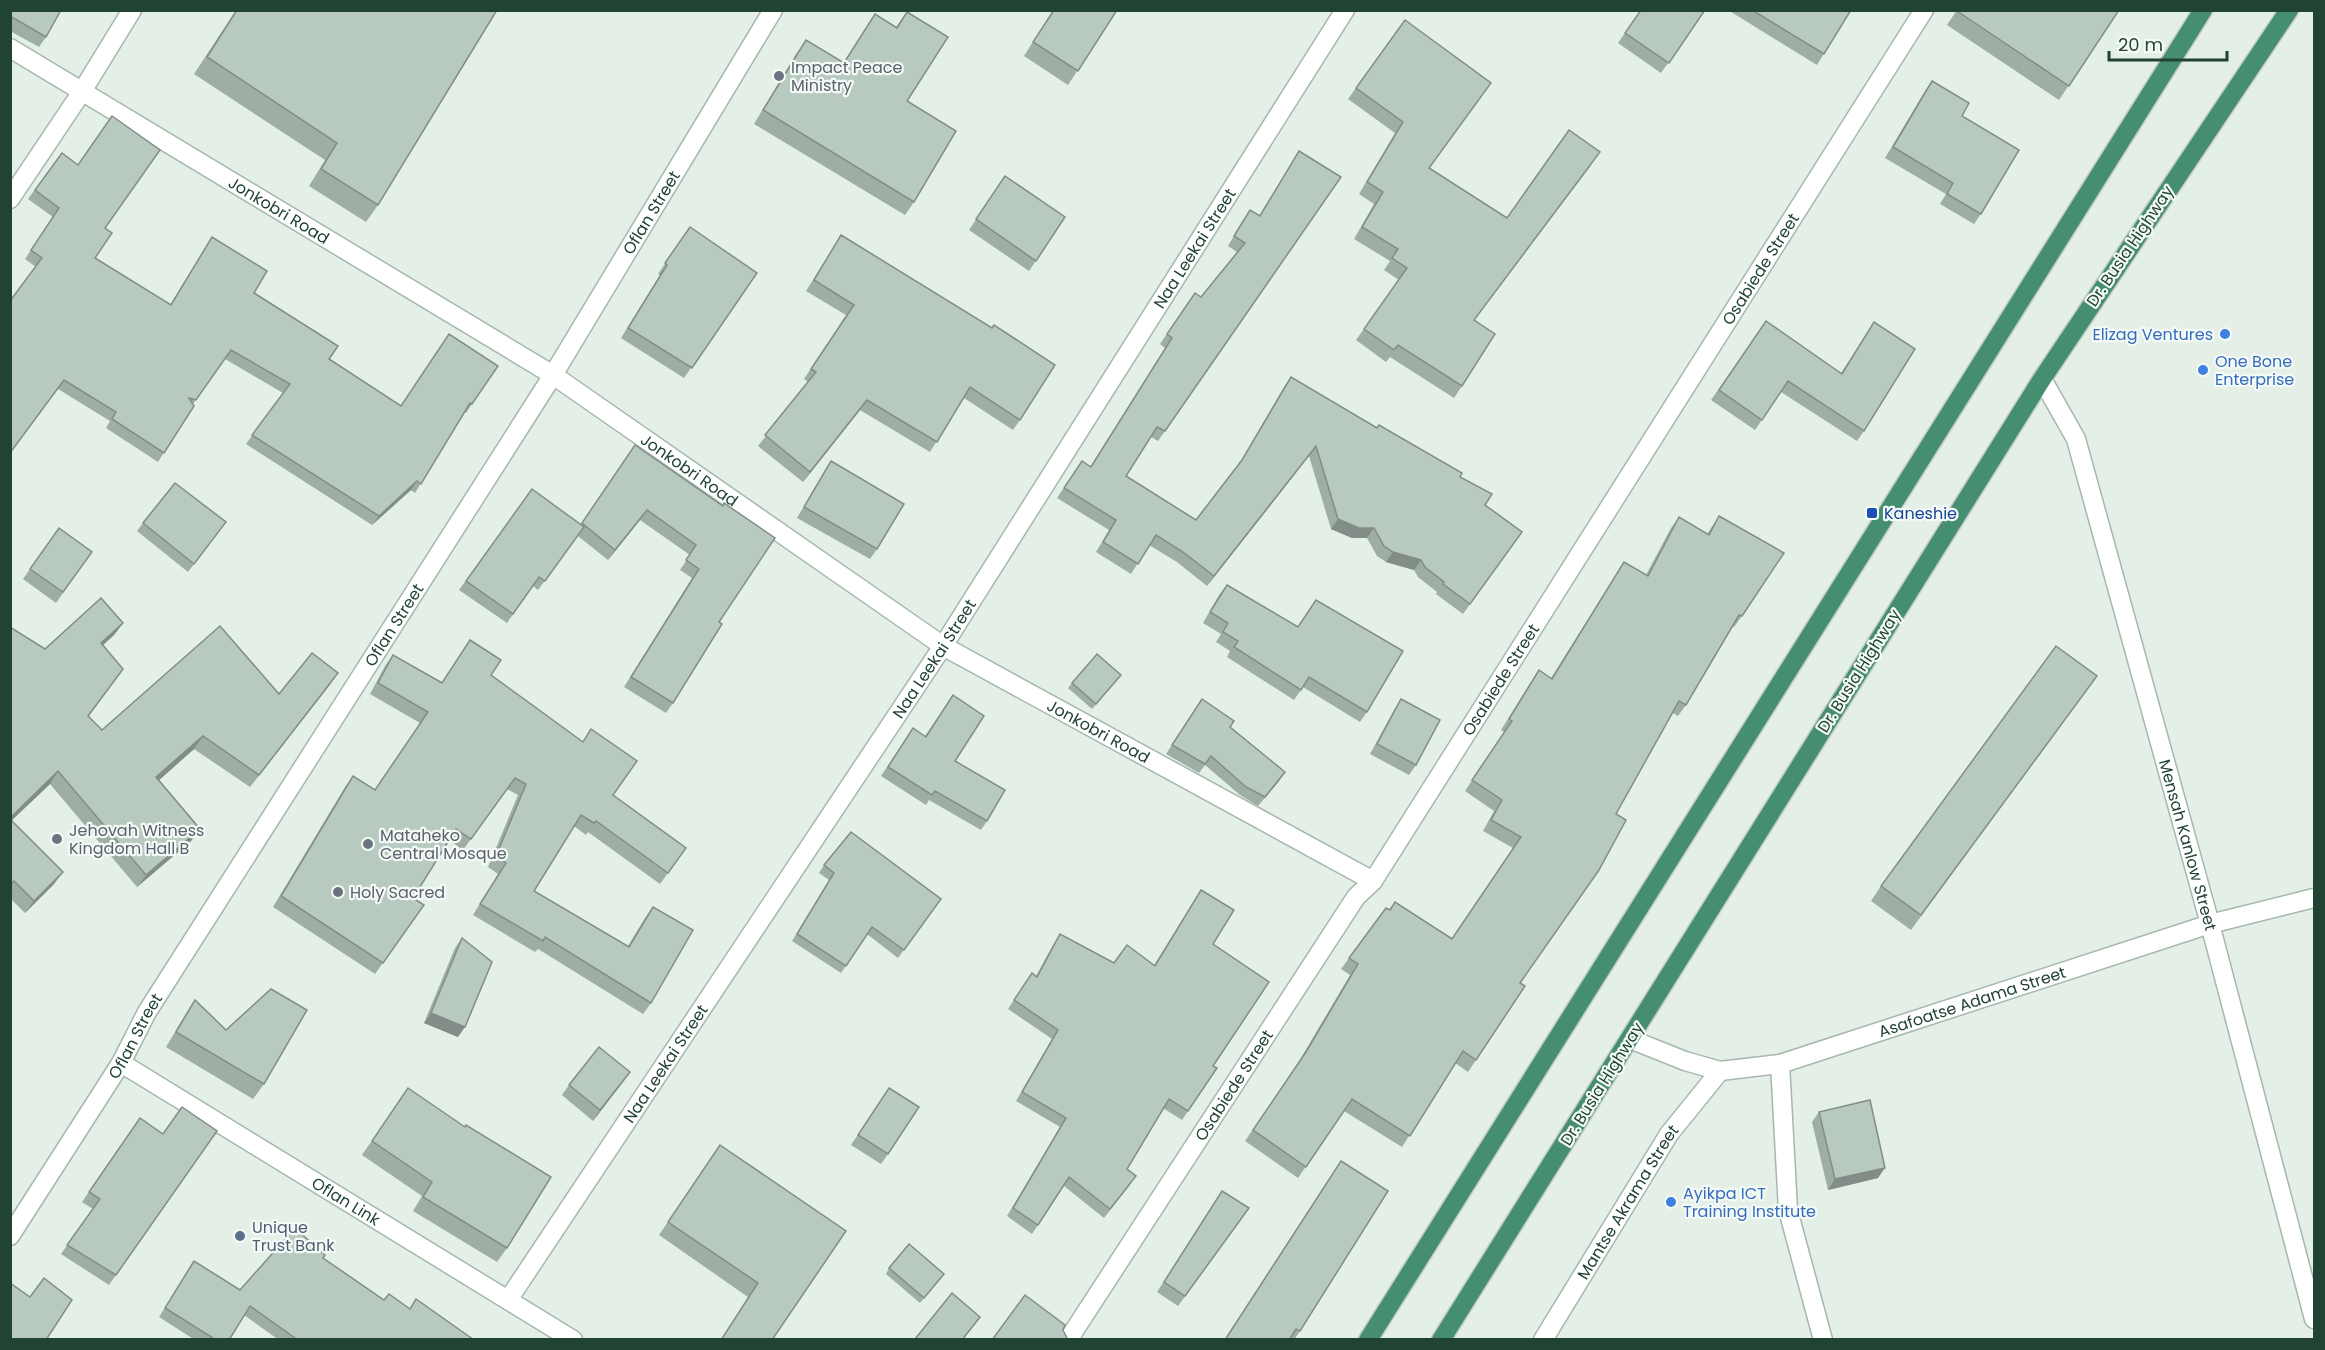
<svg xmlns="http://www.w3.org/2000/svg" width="2325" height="1350" font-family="Poppins,sans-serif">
  <rect width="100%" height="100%" fill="#e3efe7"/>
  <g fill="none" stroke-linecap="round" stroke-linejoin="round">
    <defs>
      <g id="minor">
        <path id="s1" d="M 10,48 L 553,375 L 943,646 L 1373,881"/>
        <polyline points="10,199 81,93 132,10"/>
        <path id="s2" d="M 2042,379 L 2076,439 L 2210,924 L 2314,1319"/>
        <path id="s3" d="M 1630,1039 L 1685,1061 L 1720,1071 L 1780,1064 L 2210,924 L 2314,898"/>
        <path id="s4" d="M 121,1063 L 573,1340"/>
        <polyline points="1780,1064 1788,1210 1823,1340"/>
        <path id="s5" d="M 10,1236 L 121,1063 L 147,1012 L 553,375 L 773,10"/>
        <path id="s6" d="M 508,1300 L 943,646 L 1345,10"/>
        <path id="s7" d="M 1068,1340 L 1356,897 L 1373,881 L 1924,10"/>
        <path id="s8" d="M 1543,1340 L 1669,1134 L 1720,1071"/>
      </g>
      <g id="trunk">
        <polyline points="1368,1340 2203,10"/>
        <polyline points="1441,1340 2042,379 2289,10"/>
      </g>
    </defs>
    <!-- minor casing -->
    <use href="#minor" stroke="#a5b8ad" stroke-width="21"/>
    <!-- trunk casing -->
    <use href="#trunk" stroke="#c1cac6" stroke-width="21"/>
    <!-- minor -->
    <use href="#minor" stroke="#fff" stroke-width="18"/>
    <!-- trunk -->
    <use href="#trunk" stroke="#458e70" stroke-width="18"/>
  </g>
  <!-- wall -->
  <g fill="#9eaea5">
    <polygon points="10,10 46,37 39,47 10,31"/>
    <polygon points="236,10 497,10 378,205 366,222 309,186 325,160 194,74"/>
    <polygon points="1053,10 1117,10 1068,85 1024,56"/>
    <polygon points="1641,10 1705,10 1661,73 1618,43"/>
    <polygon points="1728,10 1851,10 1817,65"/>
    <polygon points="1957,10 2119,10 2059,100 1947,25"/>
    <polygon points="907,12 907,101 914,202 905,215 754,124 796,54 806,40 843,63 875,14 896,27"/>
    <polygon points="1405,20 1429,168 1507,218 1592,164 1474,320 1462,386 1454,398 1390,357 1386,362 1356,340 1399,280 1384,270 1390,261 1354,239 1374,204 1359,194 1395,133 1348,99"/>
    <polygon points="1932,81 1962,116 1981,214 1974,224 1940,204 1946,194 1885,158 1925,91"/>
    <polygon points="1299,151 1341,177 1158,441 1151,437 1126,476 1196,520 1238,466 1284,387 1291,377 1460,477 1485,505 1522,532 1463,614 1436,594 1437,592 1418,577 1414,570 1386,562 1377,556 1367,538 1352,538 1331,529 1309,456 1207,586 1177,562 1149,545 1131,574 1096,552 1109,530 1057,498 1082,461 1090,467 1165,348 1160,344 1195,293 1201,297 1237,252 1228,246 1243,220 1250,210 1259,216"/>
    <polygon points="62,153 105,228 95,258 170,305 212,237 254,293 329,359 401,406 498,366 466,413 464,412 415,493 411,490 372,525 246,444 283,393 225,359 193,404 158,462 106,428 110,421 58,389 36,267 25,259 53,217 28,199"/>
    <polygon points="1005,176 1065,217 1029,271 969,230"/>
    <polygon points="690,227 757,273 684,378 621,338 660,275 658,274"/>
    <polygon points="841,235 1020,420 1013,430 964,398 930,452 860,410 803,482 758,446 808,382 804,379 846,315 806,291"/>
    <polygon points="1766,321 1841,373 1874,322 1864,431 1857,441 1781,392 1755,430 1711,400"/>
    <polygon points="635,445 723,506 719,622 673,703 666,713 624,687 692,578 680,570 690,555 640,520 608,560 578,536 538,590 533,586 507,623 459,590 532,489 580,525"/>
    <polygon points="831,461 877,549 870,559 797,518 824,472"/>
    <polygon points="1719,516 1742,616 1734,627 1732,626 1686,705 1678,716 1673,713 1476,1060 1468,1072 1455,1063 1402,1147 1344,1111 1298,1178 1245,1141 1298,1063 1350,975 1341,969 1386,908 1389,910 1395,902 1452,938 1513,848 1483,831 1494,811 1465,791 1504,732 1501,730 1531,682 1539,670 1551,678 1624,562 1646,575 1671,528 1679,517 1707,534"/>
    <polygon points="226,522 188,572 137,531 143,523"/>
    <polygon points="59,528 92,552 56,603 23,579"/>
    <polygon points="1227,585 1298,627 1316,600 1367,712 1360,722 1303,687 1294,700 1227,657 1230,651 1216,642 1221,634 1203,623 1219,595"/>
    <polygon points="123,623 114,635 103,645 123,669 88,717 102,730 279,694 338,673 250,787 194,749 159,780 200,829 191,841 137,887 50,784 12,820 54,884 25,913 10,898 10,627 45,649"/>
    <polygon points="470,640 491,675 613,795 686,848 660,884 588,832 586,835 574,826 534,891 628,946 645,918 653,907 651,1003 643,1014 538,949 535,952 473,915 498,874 488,867 518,795 507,789 463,850 449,840 413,898 424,905 375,974 273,907 345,787 353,776 375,790 420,723 370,694 385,666 393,655 442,682"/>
    <polygon points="1117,680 1092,709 1068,688 1072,683"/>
    <polygon points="2086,691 1911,930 1871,901 1881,886"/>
    <polygon points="953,695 955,761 987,821 981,830 929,800 926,805 881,776 913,728 925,736"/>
    <polygon points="1202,699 1230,727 1285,772 1258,806 1240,795 1205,765 1199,773 1166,754"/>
    <polygon points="1401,699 1416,765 1409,775 1370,754 1394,710"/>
    <polygon points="824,865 941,899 898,958 867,934 841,973 792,941 829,880 819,873"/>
    <polygon points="1201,890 1213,944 1213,1066 1217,1068 1182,1120 1163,1108 1127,1169 1130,1185 1104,1218 1064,1186 1032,1234 1007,1216 1060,1127 1016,1101 1052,1039 1008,1009 1032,973 1036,976 1054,943 1060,934 1114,963 1154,965"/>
    <polygon points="462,938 458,1037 424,1023 455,948"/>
    <polygon points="195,1000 264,1084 253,1099 166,1047 185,1015"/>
    <polygon points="630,1072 593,1121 562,1095 569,1085"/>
    <polygon points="408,1088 507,1248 497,1262 413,1211 422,1196 362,1155"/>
    <polygon points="889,1088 888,1154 881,1164 851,1145"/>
    <polygon points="1819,1112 1878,1178 1828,1190 1812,1122"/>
    <polygon points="140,1118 163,1134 217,1131 109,1285 61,1254 93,1209 82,1202"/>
    <polygon points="720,1145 846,1231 772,1340 721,1340 748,1297 659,1235"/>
    <polygon points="1341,1161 1300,1331 1294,1340 1224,1340"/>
    <polygon points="1222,1191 1249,1208 1178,1306 1157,1292"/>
    <polygon points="323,1258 384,1300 410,1309 474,1340 279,1340 244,1315 229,1340 195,1340 159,1317 194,1261 240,1290"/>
    <polygon points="889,1268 944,1274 920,1303 886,1274"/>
  </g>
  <!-- shaded-wall -->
  <g fill="#818d86">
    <polygon points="867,400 860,410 803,482 810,472"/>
    <polygon points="1316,446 1309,456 1207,586 1214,576"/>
    <polygon points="417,481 411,490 372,525 379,516"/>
    <polygon points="647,510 640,520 608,560 615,550"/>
    <polygon points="1338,519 1374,528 1367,538 1352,538 1331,529"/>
    <polygon points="1393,552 1421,560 1414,570 1386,562"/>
    <polygon points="123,623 114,635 92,655 101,643"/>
    <polygon points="338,673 329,686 250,787 259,775"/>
    <polygon points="203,736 194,749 148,790 156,777"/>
    <polygon points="58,771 50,784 10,822 10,818"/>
    <polygon points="1285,772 1279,781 1258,806 1265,797"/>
    <polygon points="200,829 191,841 137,887 146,875"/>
    <polygon points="63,872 54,884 25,913 34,901"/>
    <polygon points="431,1013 465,1027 458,1037 424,1023"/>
    <polygon points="630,1072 623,1082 593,1121 600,1110"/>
    <polygon points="1885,1168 1878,1178 1828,1190 1835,1179"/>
  </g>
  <!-- building -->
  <g fill="#b8cac0" stroke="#818d86" stroke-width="1.5">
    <polygon points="10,10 61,10 46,37 10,16"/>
    <polygon points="237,10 497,10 378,205 321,169 337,143 207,57"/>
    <polygon points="1054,10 1117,10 1078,71 1033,42"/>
    <polygon points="1641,10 1705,10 1669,63 1625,33"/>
    <polygon points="1752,10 1851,10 1824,54"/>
    <polygon points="1958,10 2119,10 2069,86 1957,11"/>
    <polygon points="907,12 948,37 907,101 956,131 914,202 763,110 806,40 844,63 875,14 897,28"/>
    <polygon points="1405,20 1491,83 1429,168 1507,218 1569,130 1600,152 1474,320 1495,334 1462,386 1398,345 1394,350 1364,329 1407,268 1392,258 1398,249 1362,227 1383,192 1367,182 1403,122 1356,88"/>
    <polygon points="1932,81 1969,103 1962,116 2019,150 1981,214 1947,194 1953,183 1893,147"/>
    <polygon points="112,116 160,150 105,228 112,233 95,258 171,305 212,237 267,271 254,293 338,346 329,359 401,406 449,334 498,366 472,404 470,403 421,484 417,481 379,516 252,435 290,384 231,350 196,400 189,398 194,406 164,453 112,419 116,412 64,380 10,453 10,301 42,258 31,250 59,208 35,190 62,153 78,165"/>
    <polygon points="1299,151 1341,177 1165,431 1157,427 1126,476 1196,520 1242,460 1291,377 1377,428 1379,425 1462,473 1460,477 1492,494 1485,505 1522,532 1470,604 1443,584 1444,582 1425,567 1421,560 1393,552 1384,546 1374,528 1359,528 1338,519 1316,446 1214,576 1183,552 1156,535 1138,564 1103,542 1116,520 1064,488 1082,461 1091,467 1172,338 1167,334 1195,293 1201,297 1245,243 1234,236 1250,210 1260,216"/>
    <polygon points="1005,176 1065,217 1036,261 976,219"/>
    <polygon points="690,227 757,273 692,368 628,328 667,265 665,263"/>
    <polygon points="841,235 992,328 994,325 1055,365 1020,420 970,387 937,442 867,400 810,472 765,435 816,372 811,369 854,305 814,280"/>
    <polygon points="1766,321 1842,374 1874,322 1915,349 1864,431 1788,381 1762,420 1719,390"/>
    <polygon points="635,445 723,506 724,503 775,538 719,622 722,624 673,703 631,677 699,569 686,560 696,545 647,510 615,550 582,523"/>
    <polygon points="831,461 904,504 877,549 804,507"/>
    <polygon points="175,483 226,522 194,564 143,523"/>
    <polygon points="532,489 584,527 545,581 539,577 513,614 466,581"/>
    <polygon points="1719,516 1784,553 1742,616 1739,615 1686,705 1679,701 1616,814 1626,820 1599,870 1520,983 1525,986 1476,1060 1463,1051 1410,1136 1352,1099 1306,1167 1253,1130 1306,1052 1358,964 1349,958 1386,908 1390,910 1395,902 1452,939 1521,837 1491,820 1502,800 1472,780 1512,721 1509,719 1539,670 1552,679 1624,562 1648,576 1679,517 1709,535"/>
    <polygon points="59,528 92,552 63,592 30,569"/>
    <polygon points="1227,585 1298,627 1316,600 1403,651 1367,712 1309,677 1301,690 1234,647 1238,641 1223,632 1228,623 1210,612"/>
    <polygon points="101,598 123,623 101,643 123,669 88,716 102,730 220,626 279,694 312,653 338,673 259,775 203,736 156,777 200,829 146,875 58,771 10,818 10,627 45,649"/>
    <polygon points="470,640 501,660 491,675 583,742 591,729 637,761 613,795 686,848 668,873 596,821 594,823 581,815 534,891 629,947 653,907 693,930 651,1003 545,937 543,941 480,904 506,863 496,856 526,784 515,778 471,839 456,829 413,898 424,905 383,963 281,896 353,776 375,790 428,712 378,683 393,655 442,683"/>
    <polygon points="2056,646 2097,676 1921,915 1881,886"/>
    <polygon points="1097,654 1121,675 1096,704 1072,683"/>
    <polygon points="953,695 984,716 955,761 1005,790 987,821 935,791 932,795 888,767 913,728 926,737"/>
    <polygon points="1202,699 1234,721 1230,727 1285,772 1265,797 1246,787 1211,756 1205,764 1172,745"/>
    <polygon points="1401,699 1440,720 1416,765 1377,744"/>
    <polygon points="10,819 63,872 34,901 14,881 10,885"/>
    <polygon points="851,832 941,899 904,950 872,927 846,966 797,934 834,873 824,865"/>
    <polygon points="1201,890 1234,910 1213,944 1269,982 1213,1066 1217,1068 1188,1111 1169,1099 1127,1169 1136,1176 1110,1209 1069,1177 1038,1225 1013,1208 1066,1118 1022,1092 1058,1030 1014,1000 1032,973 1037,977 1060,934 1114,963 1127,945 1155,966"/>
    <polygon points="462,938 492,962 465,1027 431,1013"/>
    <polygon points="271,989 307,1010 264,1084 176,1032 195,1000 226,1030"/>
    <polygon points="599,1047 630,1072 600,1110 569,1085"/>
    <polygon points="408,1088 465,1127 466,1125 551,1177 507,1248 423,1197 432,1182 372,1141"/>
    <polygon points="889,1088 919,1107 888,1154 858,1135"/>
    <polygon points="1870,1100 1885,1168 1835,1179 1819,1112"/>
    <polygon points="182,1107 217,1131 116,1275 67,1245 100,1199 89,1192 140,1118 163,1134"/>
    <polygon points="720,1145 846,1231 772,1340 721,1340 758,1283 668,1222"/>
    <polygon points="1341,1161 1388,1191 1300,1331 1296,1329 1289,1340 1225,1340"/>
    <polygon points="1222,1191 1249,1208 1185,1296 1164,1282"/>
    <polygon points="295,1228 325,1255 323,1258 384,1300 389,1294 410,1309 416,1299 474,1340 298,1340 250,1306 229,1340 216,1340 165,1308 194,1261 240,1290"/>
    <polygon points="909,1244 944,1274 924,1298 889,1268"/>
    <polygon points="44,1278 72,1300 46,1340 10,1340 10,1283 30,1297"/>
    <polygon points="952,1293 980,1317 962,1340 916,1340 915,1339"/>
    <polygon points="1025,1295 1065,1325 1063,1330 1068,1340 992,1340"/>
  </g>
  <!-- markers -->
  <g fill="#6b7280" stroke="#f4faf6" stroke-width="2">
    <circle cx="779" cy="76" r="6"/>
    <circle cx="57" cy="839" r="6"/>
    <circle cx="368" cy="844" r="6"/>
    <circle cx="338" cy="892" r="6"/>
  </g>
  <g fill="#3f7fe0" stroke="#f4faf6" stroke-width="2">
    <circle cx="2225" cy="334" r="6"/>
    <circle cx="2203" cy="370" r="6"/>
    <circle cx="1671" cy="1202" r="6"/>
  </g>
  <rect fill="#1a4fb4" stroke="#f4faf6" stroke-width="2" x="1866" y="507" width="12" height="12" rx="3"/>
  <circle fill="#5c6f8a" stroke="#f4faf6" stroke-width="2" cx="240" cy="1236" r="6"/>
  <g text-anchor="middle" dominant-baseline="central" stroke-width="4.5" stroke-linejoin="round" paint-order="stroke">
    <!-- worship labels -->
    <g font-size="16" fill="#5b616d" stroke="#f4faf6" text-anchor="start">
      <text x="791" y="67">Impact Peace<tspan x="791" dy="18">Ministry</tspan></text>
      <text x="69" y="830">Jehovah Witness<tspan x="69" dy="18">Kingdom Hall B</tspan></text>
      <text x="380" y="835">Mataheko<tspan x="380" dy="18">Central Mosque</tspan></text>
      <text x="350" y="892">Holy Sacred</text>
    </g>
    <!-- street labels -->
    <g font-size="16" fill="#204333" stroke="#f4faf6">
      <text stroke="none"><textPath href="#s1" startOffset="314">Jonkobri Road</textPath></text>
      <text stroke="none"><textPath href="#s5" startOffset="1208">Oflan Street</textPath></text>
      <text transform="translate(2130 246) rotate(-56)">Dr. Busia Highway</text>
      <text stroke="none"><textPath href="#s6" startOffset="1256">Naa Leekai Street</textPath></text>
      <text stroke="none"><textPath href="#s7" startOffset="1276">Osabiede Street</textPath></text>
      <text stroke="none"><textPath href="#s1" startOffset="800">Jonkobri Road</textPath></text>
      <text stroke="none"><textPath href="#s5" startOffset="722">Oflan Street</textPath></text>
      <text stroke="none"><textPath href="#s6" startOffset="770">Naa Leekai Street</textPath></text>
      <text transform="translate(1859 671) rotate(-58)">Dr. Busia Highway</text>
      <text stroke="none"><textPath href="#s7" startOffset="790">Osabiede Street</textPath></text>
      <text stroke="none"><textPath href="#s1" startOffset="1286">Jonkobri Road</textPath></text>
      <text stroke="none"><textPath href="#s2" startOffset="490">Mensah Kanlow Street</textPath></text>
      <text stroke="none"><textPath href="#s3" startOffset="358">Asafoatse Adama Street</textPath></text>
      <text stroke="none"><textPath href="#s5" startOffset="236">Oflan Street</textPath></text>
      <text stroke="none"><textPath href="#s6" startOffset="284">Naa Leekai Street</textPath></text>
      <text stroke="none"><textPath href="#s7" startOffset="304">Osabiede Street</textPath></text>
      <text transform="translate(1602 1084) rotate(-58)">Dr. Busia Highway</text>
      <text stroke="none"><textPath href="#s4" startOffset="264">Oflan Link</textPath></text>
      <text stroke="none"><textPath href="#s8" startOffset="162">Mantse Akrama Street</textPath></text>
    </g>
    <!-- shop labels -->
    <g font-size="16" fill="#366cbe" stroke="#f4faf6" text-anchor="start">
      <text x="2213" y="334" text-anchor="end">Elizag Ventures</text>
      <text x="2215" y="361">One Bone<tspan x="2215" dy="18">Enterprise</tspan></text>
      <text x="1683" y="1193">Ayikpa ICT<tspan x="1683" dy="18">Training Institute</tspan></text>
    </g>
    <!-- transit labels -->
    <g font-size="16" fill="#164399" stroke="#f4faf6" text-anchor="start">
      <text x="1884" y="513">Kaneshie</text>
    </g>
    <!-- service labels -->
    <g font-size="16" fill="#4e5e75" stroke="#f4faf6" text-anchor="start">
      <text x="252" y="1227">Unique<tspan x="252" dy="18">Trust Bank</tspan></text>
    </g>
  </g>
  <!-- border -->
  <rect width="2325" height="1350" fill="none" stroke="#204333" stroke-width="24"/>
  <!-- scale -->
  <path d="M2109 51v9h118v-9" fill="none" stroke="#204333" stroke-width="3"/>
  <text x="2118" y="51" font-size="18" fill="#204333" stroke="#f4faf6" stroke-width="4.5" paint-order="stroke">20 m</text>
</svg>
